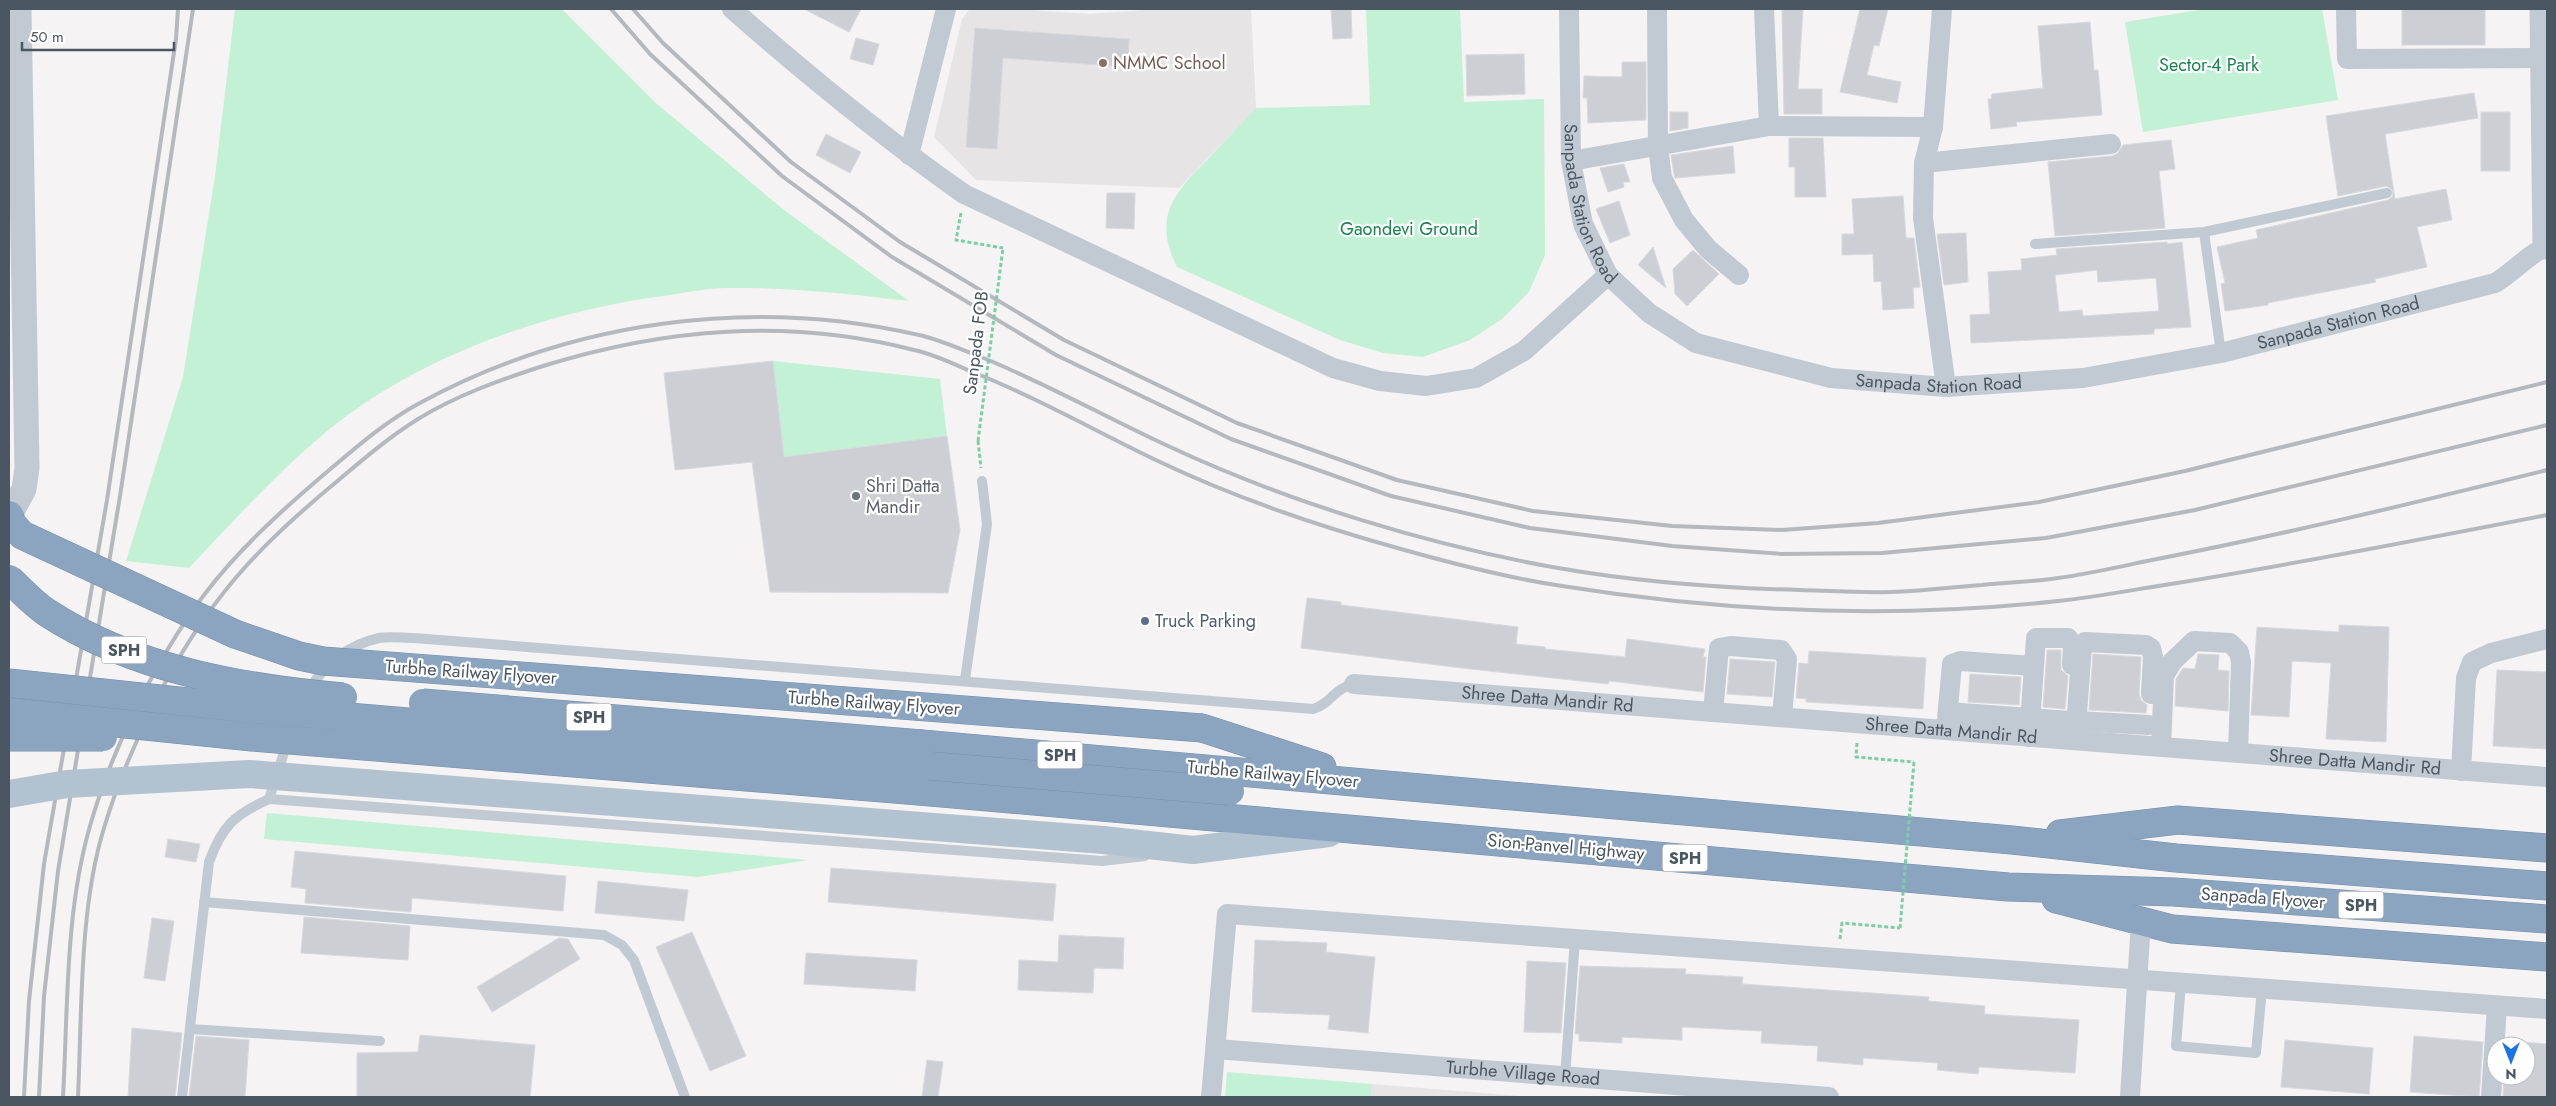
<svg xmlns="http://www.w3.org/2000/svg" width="2556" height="1106" font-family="Jost,sans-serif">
  <rect width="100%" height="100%" fill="#f5f3f3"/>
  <!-- education -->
  <g fill="#e6e4e5">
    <polygon points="970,9 1017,9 1089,14 1158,9 1251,9 1256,108 1179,188 976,180 934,137 962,19"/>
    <polygon points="1372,1084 1533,1097 1371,1097"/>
  </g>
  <!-- green -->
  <g fill="#c3f1d5">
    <path d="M 235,9 L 562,9 L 657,104 L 784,210 L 909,301 C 848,294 788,287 726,288 C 708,288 689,292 670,295 C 551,310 421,354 327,431 C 277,473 233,521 189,568 L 126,561 L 183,377 L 215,176 Z"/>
    <path d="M 1366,9 L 1460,9 L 1464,102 L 1544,99 L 1545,255 L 1529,292 L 1502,319 L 1470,340 L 1423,357 L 1383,353 L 1340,340 L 1177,267 C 1152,217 1174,193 1209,158 C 1224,141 1240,125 1256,108 L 1370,105 Z"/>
    <polygon points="2205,9 2322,9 2338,100 2143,132 2125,22"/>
    <polygon points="773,361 940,379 947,436 784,457"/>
    <polygon points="267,813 809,860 698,877 264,839"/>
    <polygon points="1227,1072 1372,1084 1371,1097 1225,1097"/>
  </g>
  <!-- building -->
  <g fill="#cdcfd5" stroke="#d7d9de" fill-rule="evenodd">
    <polygon points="804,9 861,9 849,32"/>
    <polygon points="1331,9 1351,9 1352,38 1333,39"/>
    <polygon points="1782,9 1803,9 1798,89 1822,89 1822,114 1784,114"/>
    <polygon points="1860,9 1888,9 1879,46 1874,45 1867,75 1901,82 1897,103 1840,92"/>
    <rect x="2402" y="9" width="83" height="36"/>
    <polygon points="2090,22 2094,70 2098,70 2102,115 2016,122 2017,126 1991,129 1988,99 1991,99 1992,94 2043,88 2038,26"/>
    <polygon points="975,28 1129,39 1128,67 1003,58 997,149 966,147"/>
    <polygon points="856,38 879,44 873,65 850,59"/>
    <polygon points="1524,54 1525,94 1467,96 1466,55"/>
    <polygon points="1622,62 1646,62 1646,120 1588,123 1587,98 1583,98 1584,76 1622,77"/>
    <polygon points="2474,93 2478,118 2385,134 2395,199 2446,189 2452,220 2417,227 2427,267 2375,279 2376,282 2268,303 2268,305 2225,311 2221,284 2225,283 2217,247 2258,238 2256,230 2388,200 2393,196 2392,189 2386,186 2338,196 2326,116"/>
    <polygon points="1670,112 1688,112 1688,128 1670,131"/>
    <rect x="2481" y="112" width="29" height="59"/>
    <polygon points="826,134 861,152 850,173 816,155"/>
    <polygon points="1789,138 1823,138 1826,197 1795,197 1795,167 1789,167"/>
    <polygon points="2171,140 2175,169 2159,171 2165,228 2055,236 2048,162 2112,156 2118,153 2123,145"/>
    <polygon points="1733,146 1735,173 1675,178 1674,174 1671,155"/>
    <polygon points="1624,164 1630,182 1623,182 1624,187 1608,192 1600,168"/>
    <polygon points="1107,193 1135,193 1134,229 1106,228"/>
    <polygon points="1903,196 1906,238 1914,238 1920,287 1913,288 1914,308 1883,310 1881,281 1874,282 1873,254 1842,255 1842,234 1854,234 1852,199"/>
    <polygon points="1619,201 1630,235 1610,243 1596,209"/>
    <polygon points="1966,233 1968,282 1944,285 1937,234"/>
    <path d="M 2167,242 L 2167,244 L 2182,242 L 2191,327 L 2154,329 L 2154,334 L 1971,343 L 1970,315 L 1990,314 L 1988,272 L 2022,270 L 2021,259 L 2057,255 L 2056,249 ZM 2097,270 L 2098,282 L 2156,278 L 2159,311 L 2083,316 L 2082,310 L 2059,312 L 2055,275 Z"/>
    <polygon points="1653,247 1666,288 1638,265"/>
    <polygon points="1693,250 1719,274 1687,306 1675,294 1673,269"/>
    <polygon points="773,361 784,457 947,436 960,530 948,593 770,592 752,462 675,470 664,373"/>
    <polygon points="1307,598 1341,602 1341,605 1518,627 1516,644 1545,647 1545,649 1625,657 1627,639 1705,649 1703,657 1706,657 1703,692 1609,681 1608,684 1470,669 1301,648"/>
    <polygon points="2339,625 2389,627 2386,742 2326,739 2331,663 2292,661 2289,717 2251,715 2257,627 2339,632"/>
    <polygon points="2047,650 2061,650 2061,670 2068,676 2065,709 2043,707"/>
    <polygon points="1809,651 1926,658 1923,709 1806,702 1806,699 1796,698 1799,663 1808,664"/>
    <polygon points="2093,654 2141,657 2139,694 2141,700 2147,705 2146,713 2089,710"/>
    <polygon points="2198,654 2219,655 2218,670 2229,671 2228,711 2175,706 2176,679 2183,668 2195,669"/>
    <polygon points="1730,659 1775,662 1772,697 1727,694"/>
    <polygon points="2497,670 2547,672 2547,749 2493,746"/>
    <polygon points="1970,674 2021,677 2019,705 1968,702"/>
    <polygon points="168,839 200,844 196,862 165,857"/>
    <polygon points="295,851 566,876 563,911 412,898 411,912 305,903 306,889 291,887"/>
    <polygon points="831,868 1056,884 1053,921 828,902"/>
    <polygon points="598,881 688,890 684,921 595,913"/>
    <polygon points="304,917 410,926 408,960 301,953"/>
    <polygon points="152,918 174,921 165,981 144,978"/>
    <polygon points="692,932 746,1056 710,1071 656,947"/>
    <polygon points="1059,935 1124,938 1123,969 1094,968 1093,993 1018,990 1019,960 1058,962"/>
    <polygon points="559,938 568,939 580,959 492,1012 477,987"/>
    <polygon points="1255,940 1327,943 1326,952 1375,957 1368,1033 1328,1029 1330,1015 1252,1012"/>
    <polygon points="806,953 917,960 915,991 804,984"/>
    <polygon points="1527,961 1566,963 1561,1033 1524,1032"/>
    <polygon points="1580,966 1686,969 1685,974 1743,977 1742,984 1929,997 1928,1001 1985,1006 1984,1014 2079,1020 2075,1073 1979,1067 1978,1074 1937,1070 1938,1063 1863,1058 1863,1065 1817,1061 1818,1046 1761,1043 1762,1031 1682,1027 1682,1040 1622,1037 1622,1043 1579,1041 1579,1034 1575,1034"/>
    <polygon points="132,1028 182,1033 175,1097 128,1097"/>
    <polygon points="420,1035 535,1045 530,1097 357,1097 357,1053 418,1052"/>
    <polygon points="196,1036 249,1040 245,1097 189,1097"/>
    <polygon points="2414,1036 2483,1042 2479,1097 2410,1092"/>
    <polygon points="2285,1040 2373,1048 2369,1094 2281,1087"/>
    <polygon points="2509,1041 2547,1044 2547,1097 2503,1097 2504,1076 2526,1076 2526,1046 2506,1046"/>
    <polygon points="927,1060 943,1062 938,1097 922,1097"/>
  </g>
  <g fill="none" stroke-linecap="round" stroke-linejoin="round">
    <defs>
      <g id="motorway">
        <polyline points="1202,728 1322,767"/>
        <polyline points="922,744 2012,840 2176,858 2547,886"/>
        <polyline points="919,791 2008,887 2174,892 2547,919"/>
        <polyline points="2060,834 2178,820 2547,848"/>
        <polyline points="2056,899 2172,929 2547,957"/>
      </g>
    </defs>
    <!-- motorway casing -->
    <use href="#motorway" stroke="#7690ad" stroke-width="29"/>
    <!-- path -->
    <g stroke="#7ad0a6" stroke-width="3" stroke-dasharray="4 2.5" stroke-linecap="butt">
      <polyline points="961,213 956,240 1003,248"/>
      <polyline points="978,441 981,468"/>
      <polyline points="1857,743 1856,757 1914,762"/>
      <polyline points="1840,939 1842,923 1900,928"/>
    </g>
    <!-- service -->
    <g stroke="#c1cad2" stroke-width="10">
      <polyline points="2204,232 2221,353"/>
      <polyline points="2035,244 2204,232 2387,193"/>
      <polyline points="965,680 987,524 982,481"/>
      <path d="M 309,690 C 325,664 348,645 379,638 C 389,636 403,638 414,638 L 1313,709 C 1331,704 1334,688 1354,684"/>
      <polyline points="288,740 269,799 1102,861 1145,856"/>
      <polyline points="204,902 604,935 622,945 634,960 685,1097"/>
      <polyline points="2181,983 2176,1046 2256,1053 2262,989"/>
      <polyline points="190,1029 380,1041"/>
      <polyline points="1565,1077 1575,939"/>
      <path d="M 182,1097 L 209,862 C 222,826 234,815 269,799"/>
    </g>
    <!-- minor -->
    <g stroke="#c1cad2" stroke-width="20">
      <path d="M 732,9 C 807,75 883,137 964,194 L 1333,368 L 1380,381 L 1426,386 L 1476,378 L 1524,351 L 1608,275"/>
      <path id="s1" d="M 1569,9 L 1571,161 L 1583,224 L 1608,275 L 1649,313 L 1696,343 L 1831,378 L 1946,387 L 2083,378 L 2221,353 L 2495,283 C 2514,272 2526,256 2545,247"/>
      <polyline points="1657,9 1658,146 1662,178 1684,220 1708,249 1739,275"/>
      <polyline points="1764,9 1769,126"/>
      <polyline points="1942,9 1933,127 1924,163 1923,218 1946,387"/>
      <polyline points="2346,9 2347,59 2547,58"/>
      <polyline points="909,155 946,9"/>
      <polyline points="1571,161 1769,126 1933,127"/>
      <polyline points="1924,163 2111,144"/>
      <path id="s2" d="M 1354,684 L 2547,777"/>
      <polyline points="1713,712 1719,648 1731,646 1781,650 1787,659 1782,717"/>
      <polyline points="1948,712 2070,721"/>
      <polyline points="2077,721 2149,725"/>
      <polyline points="1946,730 1952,664 1960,661 2034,666"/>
      <polyline points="2029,737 2036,638 2068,638 2073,646 2072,665"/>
      <polyline points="2075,740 2082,646 2085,642 2146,645 2151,648 2153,657 2151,694"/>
      <polyline points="2161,747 2164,676 2172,662 2194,641 2230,643 2239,652 2241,662 2238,753"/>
      <polyline points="2461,771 2466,678 2472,662 2491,653 2547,639"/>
      <path id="s3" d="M 1216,1049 L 1829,1097"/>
      <polyline points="1211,1097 1227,914 2547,1009"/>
      <polyline points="2130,1097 2141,921"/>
      <polyline points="2491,1097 2497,1006"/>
    </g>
    <!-- tertiary -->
    <g stroke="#c1cad2" stroke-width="25">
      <polyline points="2542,9 2545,247 2547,246"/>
      <polyline points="9,517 24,489 27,468 19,9"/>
    </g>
    <!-- primary -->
    <polyline stroke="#b3c2d1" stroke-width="28" points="1103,840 1193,850 1329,833"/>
    <!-- motorway -->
    <use href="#motorway" stroke="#8ba5c1" stroke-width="28"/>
    <!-- rail -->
    <g stroke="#b5b8bd" stroke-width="4">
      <polyline points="611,9 650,54 782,176 892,257 1056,355 1231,439 1391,496 1530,528 1672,546 1782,554 1882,553 2046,538 2195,510 2547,425"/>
      <polyline points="633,9 663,43 791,162 900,242 1064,340 1237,423 1397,480 1533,511 1672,526 1782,530 1878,523 2039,502 2185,471 2547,382"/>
      <polyline points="24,1097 29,1001 44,864 107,500 176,39 178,9"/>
      <polyline points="39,1097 44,996 58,871 120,496 193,9"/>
      <path d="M 63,1097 C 68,1008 65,912 90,826 C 112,749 156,659 204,595 C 237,551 280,512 321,477 C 352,451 383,423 418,404 C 570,321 751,296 919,335 C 938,339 957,348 976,355 C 1042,381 1103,416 1168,446 C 1288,502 1428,545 1558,568 C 1638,582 1719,588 1800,590 C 1830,591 1861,593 1891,592 C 1922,591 1952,587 1982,585 C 2007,582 2033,582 2058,578 C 2088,574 2118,567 2147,561 C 2282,535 2414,503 2547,470"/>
      <path d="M 78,1097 C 82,1012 79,909 104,828 C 126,755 171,660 218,600 C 251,556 293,518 335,483 C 361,461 389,437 418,419 C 457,395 500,380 543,366 C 666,328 788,318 914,350 C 933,354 952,363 970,371 C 1036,397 1097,432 1160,462 C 1238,499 1318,526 1401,549 C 1454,564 1508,578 1562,586 C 1725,612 1894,619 2058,601 C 2097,597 2137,589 2177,583 C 2301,563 2424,539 2547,515"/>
    </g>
    <defs>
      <g id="motorway-bridge">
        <polyline points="9,515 12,524 22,535 235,634 299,656 323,661 1202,728"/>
        <path d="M 9,579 C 21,590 33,603 46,612 C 133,669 240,688 343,697"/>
        <polyline points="9,683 254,709 1230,791"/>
        <polyline points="423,703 922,744"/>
        <polyline points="9,712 252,737 919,791"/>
        <polyline points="9,737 103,737"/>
      </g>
    </defs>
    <!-- motorway-bridge casing -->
    <use href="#motorway-bridge" stroke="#7690ad" stroke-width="29" stroke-linecap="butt"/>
    <!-- path-bridge -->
    <g stroke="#7ad0a6" stroke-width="3" stroke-dasharray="4 2.5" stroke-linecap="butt">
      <polyline points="978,441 1003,248"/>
      <polyline points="1900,928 1914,762"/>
    </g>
    <!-- primary-bridge -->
    <polyline stroke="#b3c2d1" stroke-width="28" points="9,794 67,784 249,774 1103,840"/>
    <!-- motorway-bridge -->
    <use href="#motorway-bridge" stroke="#8ba5c1" stroke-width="28"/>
  </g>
  <!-- markers -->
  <circle fill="#8d6e63" stroke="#fff" stroke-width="2" cx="1103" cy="63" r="5"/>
  <circle fill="#6b7280" stroke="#fff" stroke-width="2" cx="856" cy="496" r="5"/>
  <circle fill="#5c6f8a" stroke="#fff" stroke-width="2" cx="1145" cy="621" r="5"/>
  <g text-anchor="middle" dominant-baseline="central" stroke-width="4.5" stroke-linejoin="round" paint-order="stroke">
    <!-- shield labels -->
    <g fill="#fff" stroke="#808990" stroke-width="1">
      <rect x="101.5" y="636.5" width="45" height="27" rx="4"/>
      <rect x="566.5" y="703.5" width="45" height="27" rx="4"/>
      <rect x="1037.5" y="741.5" width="45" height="27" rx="4"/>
      <rect x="1662.5" y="844.5" width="45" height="27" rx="4"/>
      <rect x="2338.5" y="891.5" width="45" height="27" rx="4"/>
    </g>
    <g font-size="16" font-weight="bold" fill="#4a5661">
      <text x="124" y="650">SPH</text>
      <text x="589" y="717">SPH</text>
      <text x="1060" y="755">SPH</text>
      <text x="1685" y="858">SPH</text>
      <text x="2361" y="905">SPH</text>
    </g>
    <!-- education labels -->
    <g font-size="18" fill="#785e54" stroke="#fff" text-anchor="start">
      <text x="1113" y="63">NMMC School</text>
    </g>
    <!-- park labels -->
    <g font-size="18" fill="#17864f" stroke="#fff">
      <text x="2209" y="65">Sector-4 Park</text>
      <text x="1409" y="229">Gaondevi Ground</text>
    </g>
    <!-- street labels -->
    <g font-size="18" fill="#4a5661" stroke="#fff">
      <text stroke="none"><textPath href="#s1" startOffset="198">Sanpada Station Road</textPath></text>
      <text stroke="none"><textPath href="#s1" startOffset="1038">Sanpada Station Road</textPath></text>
      <text transform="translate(976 343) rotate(-83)">Sanpada FOB</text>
      <text stroke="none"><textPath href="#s1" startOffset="632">Sanpada Station Road</textPath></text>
      <text transform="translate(471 672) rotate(4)">Turbhe Railway Flyover</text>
      <text stroke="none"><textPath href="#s2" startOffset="194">Shree Datta Mandir Rd</textPath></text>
      <text transform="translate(874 703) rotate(4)">Turbhe Railway Flyover</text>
      <text stroke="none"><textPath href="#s2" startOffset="599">Shree Datta Mandir Rd</textPath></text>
      <text stroke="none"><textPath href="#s2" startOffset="1004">Shree Datta Mandir Rd</textPath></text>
      <text transform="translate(1273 774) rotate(5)">Turbhe Railway Flyover</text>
      <text transform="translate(1566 847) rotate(5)">Sion-Panvel Highway</text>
      <text transform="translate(2263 898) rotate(4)">Sanpada Flyover</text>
      <text stroke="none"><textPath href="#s3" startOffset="308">Turbhe Village Road</textPath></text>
    </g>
    <!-- worship labels -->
    <g font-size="18" fill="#5b616d" stroke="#fff" text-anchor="start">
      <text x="866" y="486">Shri Datta<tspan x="866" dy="21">Mandir</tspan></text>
    </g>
    <!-- service labels -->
    <g font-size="18" fill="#4e5e75" stroke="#fff" text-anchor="start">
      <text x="1155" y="621">Truck Parking</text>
    </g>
  </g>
  <!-- border -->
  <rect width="2556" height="1106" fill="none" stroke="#4a5661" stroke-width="20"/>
  <!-- north arrow -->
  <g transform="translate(2511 1061) rotate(180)"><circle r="24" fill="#ffffff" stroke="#b7bbc0"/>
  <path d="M0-4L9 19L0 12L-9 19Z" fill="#1a73e8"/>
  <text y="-8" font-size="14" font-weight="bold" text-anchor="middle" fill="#4a5661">N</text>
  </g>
  <!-- scale -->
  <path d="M22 42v8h152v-8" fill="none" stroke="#4a5661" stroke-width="2.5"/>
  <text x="30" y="42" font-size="15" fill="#4a5661" stroke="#ffffff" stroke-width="4" paint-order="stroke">50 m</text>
</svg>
